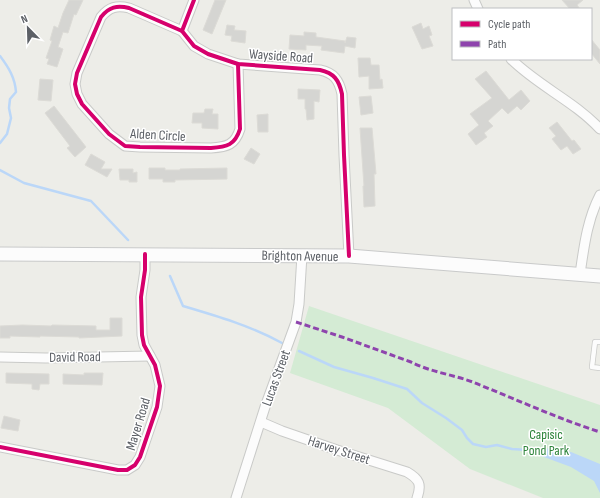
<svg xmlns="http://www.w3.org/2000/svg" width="600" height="498" font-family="'Sofia Sans Condensed',sans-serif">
  <rect width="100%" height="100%" fill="#edede8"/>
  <!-- green -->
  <polygon fill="#d4ebd4" points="309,306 600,405 600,498 543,498 470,469 388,408 290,373"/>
  <!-- water -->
  <polygon fill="#bbd7f8" points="544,448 571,452 600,464 600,493 594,481 571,467 525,450"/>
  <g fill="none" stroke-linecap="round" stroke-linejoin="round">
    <!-- stream -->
    <g stroke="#bbd7f8" stroke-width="2.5">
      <path d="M 0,56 C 9,68 15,78 16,92 L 10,99 L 9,108 L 11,118 L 7,134 L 0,143"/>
      <polyline points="0,170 24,183 91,201 128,240"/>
      <path d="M 170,276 L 183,306 C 217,316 251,326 282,343"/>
      <polyline points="299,351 334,367 373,378 407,389 422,403 446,418 462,430 467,438 473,444 486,447 497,445 512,449 528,450"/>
    </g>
  </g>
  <!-- building -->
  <g fill="#d5d5d2" stroke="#dcdbd6">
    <polygon points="69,0 83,0 76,15 74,14 68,33 63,32 58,47 63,49 57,67 47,64 49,59 46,58 52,41 50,40 54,26 58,28 63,13"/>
    <polygon points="215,0 226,0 212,34 203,30"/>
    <polygon points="562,0 583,0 577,5 580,9 570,9"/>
    <polygon points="421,23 423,29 429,26 432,35 429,36 433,46 422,49 412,27"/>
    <polygon points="227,25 235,26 234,30 246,31 245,43 231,41 232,36 225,35"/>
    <polygon points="304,32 316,33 316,37 345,41 345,43 347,37 356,38 355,48 345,46 344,53 321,50 322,46 306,45 306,50 289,49 290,35 304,36"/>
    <polygon points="591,39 600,50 600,64 591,53"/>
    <polygon points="358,58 370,58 371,65 379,65 380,80 382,79 383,88 369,89 369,76 359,77"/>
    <polygon points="486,71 509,100 521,90 530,101 521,110 517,106 508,114 502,108 488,121 493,126 484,133 487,137 476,145 468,134 479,125 470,114 492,98 475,79"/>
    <polygon points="40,79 53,80 51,101 38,100"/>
    <polygon points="298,89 320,90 319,102 314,101 314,119 307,120 306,109 305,109 305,99 298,99"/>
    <polygon points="371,96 373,113 361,115 359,97"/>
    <polygon points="54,106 86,147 75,157 67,148 70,146 45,113"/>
    <polygon points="205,109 213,109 212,114 218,114 218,129 202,128 202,123 192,123 193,113 204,113"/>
    <polygon points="268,114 268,132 258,132 257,115"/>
    <polygon points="557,122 572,141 574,140 581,149 573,154 567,146 561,150 552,139 556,136 549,128"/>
    <polygon points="360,128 372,128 376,174 374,174 375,206 364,207 363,186 364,186"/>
    <polygon points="251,148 260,154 254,164 244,159"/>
    <polygon points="91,154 105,162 101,169 112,169 107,177 85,165"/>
    <polygon points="149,168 165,168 165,170 180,170 180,169 227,168 227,179 175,180 175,182 163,182 163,179 149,179"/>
    <polygon points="119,169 133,169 133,173 137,172 137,182 129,182 129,180 120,180"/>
    <polygon points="110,318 122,318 122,336 79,338 79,337 40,336 40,337 10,336 10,338 0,338 0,326 22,325 51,326 52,325 96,326 96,330 110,330"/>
    <polygon points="6,373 49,374 49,384 40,384 39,390 32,389 32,384 6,383"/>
    <polygon points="84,373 103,373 102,385 63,384 63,374 84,375"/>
    <polygon points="4,416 20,420 18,431 1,428"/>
  </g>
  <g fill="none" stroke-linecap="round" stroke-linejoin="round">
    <defs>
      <polyline id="service" points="600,342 595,342 592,367 600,368"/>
      <g id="minor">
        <path d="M 194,0 L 182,31 L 194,46 L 208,54 L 238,64 L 320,70 C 334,73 339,80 342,94 L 344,155 L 349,256"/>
        <polyline points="474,0 478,9"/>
        <path d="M 182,31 L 129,8 C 117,5 109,7 101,17 L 77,73 L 75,84 L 77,94 L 82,104 L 109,134 L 125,146 L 140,147 L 211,148 C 227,147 235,145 240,129 L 238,64"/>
        <path d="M 511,59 C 538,86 574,101 600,129"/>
        <path d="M 580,274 C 584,247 587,220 600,195"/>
        <polyline points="0,357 46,358 150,356"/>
        <path d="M 261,422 L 282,431 L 337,450 L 407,472 C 419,479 422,484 417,498"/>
        <polyline points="0,447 118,470 127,470 135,465 140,457 157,407 160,386 155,365 144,345 142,335 141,297 145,270 145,254"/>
        <polyline points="236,498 265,407 296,322 299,304 302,255"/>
      </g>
      <polyline id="secondary" points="0,254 349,256 600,276"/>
    </defs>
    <!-- service casing -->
    <use href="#service" stroke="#c9cac8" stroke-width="6"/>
    <!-- minor casing -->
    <use href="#minor" stroke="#c9cac8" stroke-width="11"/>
    <!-- secondary casing -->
    <use href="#secondary" stroke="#c9caca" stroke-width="15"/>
    <!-- service -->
    <use href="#service" stroke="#fcfcfc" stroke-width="4.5"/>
    <!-- minor -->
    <use href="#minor" stroke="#fcfcfc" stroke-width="9"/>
    <!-- secondary -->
    <use href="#secondary" stroke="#fcfcfc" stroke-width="13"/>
    <!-- quiet -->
    <path stroke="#8e44ad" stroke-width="3" stroke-dasharray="6 3" stroke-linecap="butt" d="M 296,322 L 342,337 L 411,362 C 432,373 458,375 480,385 C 520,401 559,419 600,432"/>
    <defs>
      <g id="cycleway">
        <path d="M 194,0 L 182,31 L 194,46 L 208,54 L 238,64 L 320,70 C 334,73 339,80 342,94 L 344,155 L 349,256"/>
        <path d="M 182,31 L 129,8 C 117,5 109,7 101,17 L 77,73 L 75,84 L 77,94 L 82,104 L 109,134 L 125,146 L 140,147 L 211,148 C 227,147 235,145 240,129 L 238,64"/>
        <polyline points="0,447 118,470 127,470 135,465 140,457 157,407 160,386 155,365 144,345 142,335 141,297 145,270 145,254"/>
      </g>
    </defs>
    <!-- cycleway casing -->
    <use href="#cycleway" stroke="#fff" stroke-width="6"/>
    <!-- cycleway -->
    <use href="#cycleway" stroke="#d6006c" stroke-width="4"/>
  </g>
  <g text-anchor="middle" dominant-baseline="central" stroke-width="3" stroke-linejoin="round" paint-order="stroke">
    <!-- street labels -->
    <g font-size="14" fill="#5c6066" stroke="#fff">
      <text transform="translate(281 56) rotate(4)">Wayside Road</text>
      <text transform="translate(158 135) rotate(3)">Alden Circle</text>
      <text transform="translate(300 256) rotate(1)">Brighton Avenue</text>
      <text transform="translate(75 357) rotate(-1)">David Road</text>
      <text transform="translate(276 378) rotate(-70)">Lucas Street</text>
      <text transform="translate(138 424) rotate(-73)">Mayer Road</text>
      <text transform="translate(339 450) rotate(18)">Harvey Street</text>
    </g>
    <!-- park labels -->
    <g font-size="14" fill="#2e843b" stroke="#fff">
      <text x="546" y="434">Capisic<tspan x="546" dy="16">Pond Park</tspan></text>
    </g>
  </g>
  <!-- legend -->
  <rect x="452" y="8" width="140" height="52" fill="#ffffff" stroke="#bebfc2"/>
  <rect x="460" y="21" width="20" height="6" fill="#d6006c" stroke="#bebfc2"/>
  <text x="488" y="28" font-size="12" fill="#5c6066">Cycle path</text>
  <rect x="460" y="41" width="20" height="6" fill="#8e44ad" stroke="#bebfc2"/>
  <text x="488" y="48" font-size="12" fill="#5c6066">Path</text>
  <!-- north arrow -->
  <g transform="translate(28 28) rotate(337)" stroke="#ffffff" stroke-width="3" paint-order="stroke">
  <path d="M0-3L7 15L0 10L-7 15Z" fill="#5c6066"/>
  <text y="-6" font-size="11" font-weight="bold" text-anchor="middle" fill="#5c6066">N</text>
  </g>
</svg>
